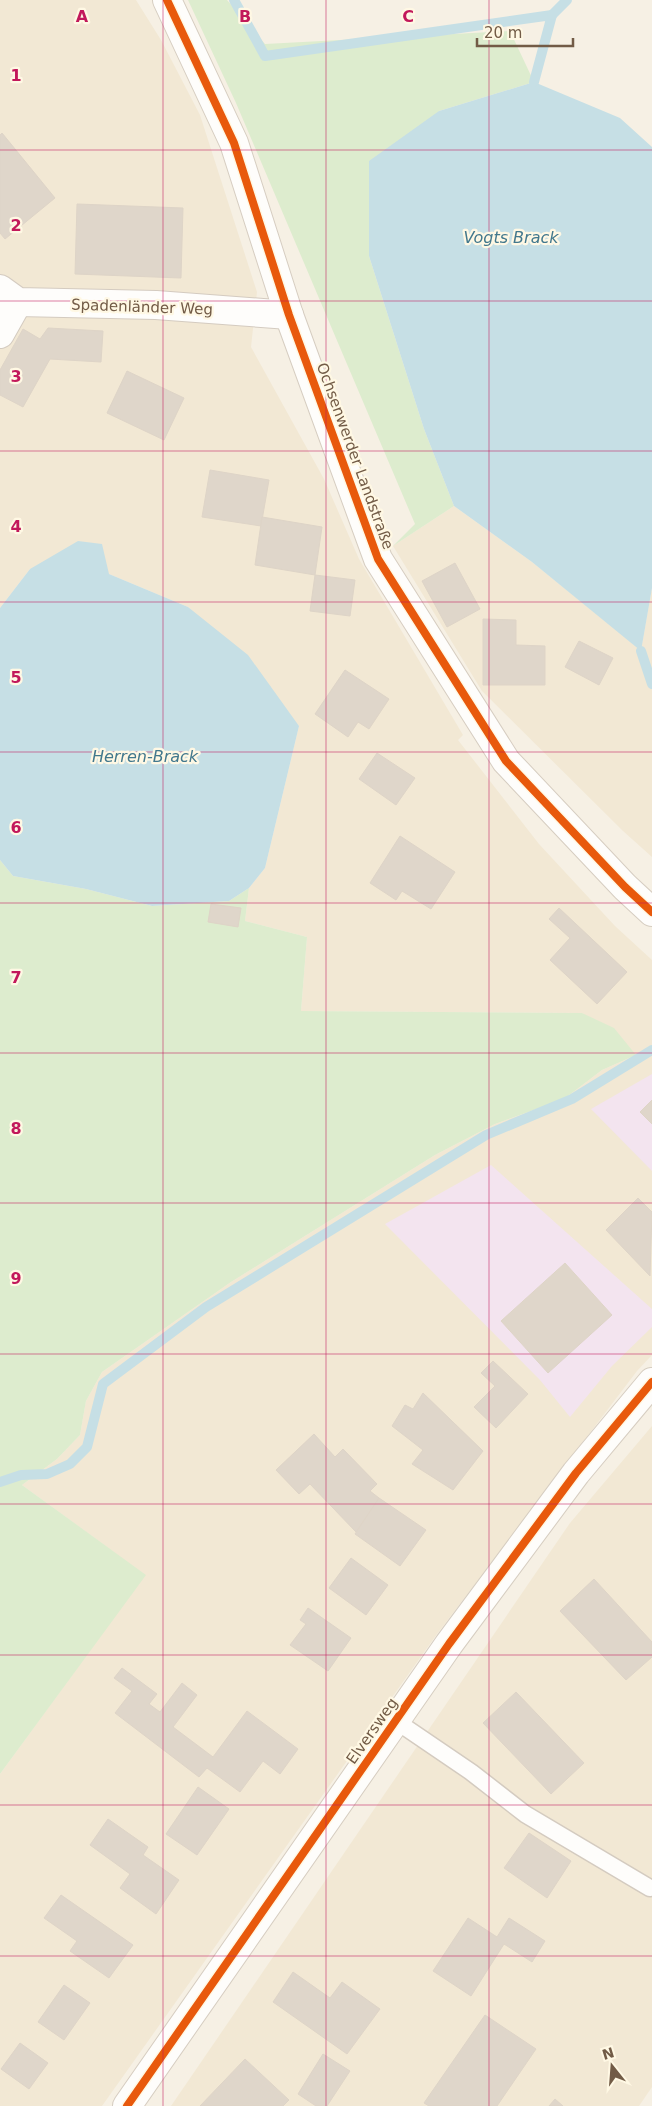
<svg xmlns="http://www.w3.org/2000/svg" width="652" height="2106" font-family="'DejaVu Sans',sans-serif">
  <rect width="100%" height="100%" fill="#f6f0e4"/>
  <!-- residential -->
  <g fill="#f2e8d4">
    <polygon points="0,0 136,0 161,40 200,115 257,292 251,347 324,479 359,559 463,735 458,740 539,844 615,926 652,960 652,1355 637,1371 437,1634 102,2106 0,2106 0,1774 145,1575 22,1485 57,1459 80,1435 86,1401 102,1372 231,1282 435,1155 495,1124 564,1099 602,1070 636,1055 582,1013 301,1011 307,937 245,921 249,888 265,868 299,726 188,607 109,574 30,569 0,608"/>
    <polygon points="454,506 532,562 641,650 652,588 652,857 623,831 482,691 393,546"/>
    <polygon points="652,1426 652,2087 639,2106 171,2106 570,1523"/>
  </g>
  <!-- education -->
  <g fill="#f3e4ef">
    <polygon points="652,1074 652,1171 591,1109"/>
    <polygon points="491,1165 652,1309 652,1327 612,1366 570,1417 540,1380 385,1224"/>
  </g>
  <!-- green -->
  <g fill="#ddecce">
    <polygon points="188,0 227,0 265,44 510,31 534,82 439,111 369,256 424,429 454,506 393,546 415,524 236,103"/>
    <polygon points="0,860 13,876 86,889 152,906 229,901 249,888 245,921 307,937 301,1011 582,1013 614,1028 636,1055 602,1070 564,1099 495,1124 435,1155 231,1282 102,1372 86,1401 80,1435 57,1459 22,1485 146,1575 0,1774"/>
  </g>
  <!-- water -->
  <g fill="#c6dfe5">
    <polygon points="534,82 620,118 652,147 652,588 641,651 532,562 454,506 424,429 369,256 369,161 439,111"/>
    <polygon points="78,541 102,544 109,574 188,607 248,655 299,726 265,868 249,888 229,901 152,906 86,889 13,876 0,860 0,608 30,569"/>
  </g>
  <g fill="none" stroke-linecap="round" stroke-linejoin="round">
    <!-- stream -->
    <g stroke="#c6dfe5" stroke-width="10">
      <polyline points="234,0 265,56 552,15 534,82"/>
      <polyline points="552,15 567,0"/>
      <polyline points="641,651 652,684"/>
      <polyline points="0,1482 21,1475 47,1474 70,1464 87,1447 103,1384 206,1307 486,1135 572,1099 652,1050"/>
    </g>
  </g>
  <!-- building -->
  <g fill="#dfd6ca" stroke="#ded4c7">
    <polygon points="2,133 55,198 5,239 0,233 0,135"/>
    <polygon points="77,204 183,208 181,278 75,274"/>
    <polygon points="48,328 103,331 101,362 50,359 23,407 0,395 0,370 23,329 40,339"/>
    <polygon points="127,371 184,398 164,440 107,413"/>
    <polygon points="210,470 269,480 261,526 202,517"/>
    <polygon points="262,517 322,527 315,575 255,565"/>
    <polygon points="455,563 480,609 447,627 422,581"/>
    <polygon points="315,575 355,580 350,616 310,611"/>
    <polygon points="483,619 516,620 516,645 545,646 545,685 483,685"/>
    <polygon points="579,641 613,658 599,685 565,667"/>
    <polygon points="345,670 389,699 369,729 358,722 348,737 315,714"/>
    <polygon points="377,753 415,778 396,805 359,779"/>
    <polygon points="400,836 455,872 431,909 402,891 396,900 370,883"/>
    <polygon points="211,904 241,908 238,927 208,922"/>
    <polygon points="559,908 627,972 597,1004 550,960 570,938 549,919"/>
    <polygon points="652,1100 652,1124 640,1112"/>
    <polygon points="638,1198 652,1212 650,1276 606,1230"/>
    <polygon points="565,1263 612,1315 548,1373 501,1321"/>
    <polygon points="493,1361 528,1394 496,1428 474,1407 495,1386 481,1373"/>
    <polygon points="423,1393 483,1451 453,1490 412,1464 423,1450 392,1426 405,1405 413,1409"/>
    <polygon points="314,1434 335,1457 343,1449 377,1484 370,1491 379,1498 356,1532 310,1484 299,1494 276,1470"/>
    <polygon points="379,1498 426,1530 400,1566 355,1534"/>
    <polygon points="351,1558 388,1585 366,1615 329,1588"/>
    <polygon points="594,1579 652,1642 652,1657 626,1680 560,1611"/>
    <polygon points="308,1608 351,1638 328,1671 290,1645 306,1624 300,1620"/>
    <polygon points="122,1668 157,1694 149,1704 160,1712 182,1683 197,1695 173,1727 213,1757 247,1711 298,1749 280,1774 263,1761 240,1792 207,1768 199,1777 115,1713 132,1691 114,1678"/>
    <polygon points="516,1692 584,1763 551,1794 483,1723"/>
    <polygon points="198,1787 229,1809 197,1855 166,1834"/>
    <polygon points="108,1819 148,1847 143,1855 179,1880 156,1914 120,1888 130,1874 90,1845"/>
    <polygon points="529,1833 571,1861 547,1898 504,1868"/>
    <polygon points="61,1895 133,1945 109,1978 70,1951 77,1941 44,1918"/>
    <polygon points="468,1918 497,1937 509,1918 545,1941 532,1962 504,1944 471,1996 433,1971"/>
    <polygon points="293,1972 330,1998 342,1982 380,2009 347,2054 273,2002"/>
    <polygon points="64,1985 90,2003 64,2040 38,2022"/>
    <polygon points="485,2015 536,2049 497,2106 429,2106 424,2103"/>
    <polygon points="20,2043 48,2063 29,2089 1,2069"/>
    <polygon points="323,2054 350,2071 327,2106 316,2106 298,2094"/>
    <polygon points="245,2059 289,2100 283,2106 200,2106"/>
    <polygon points="555,2099 563,2106 549,2106"/>
  </g>
  <g fill="none" stroke-linecap="round" stroke-linejoin="round">
    <defs>
      <polyline id="lane" points="396,1721 471,1772 525,1814 650,1888"/>
      <g id="street">
        <polyline points="0,289 18,302 156,305 289,315"/>
        <polyline points="0,334 18,302"/>
      </g>
      <g id="secondary">
        <polyline points="167,0 234,143 289,315 378,559 506,761 625,887 652,912"/>
        <polyline points="127,2106 449,1644 576,1473 652,1382"/>
      </g>
    </defs>
    <!-- lane casing -->
    <use href="#lane" stroke="#d4cbc0" stroke-width="19"/>
    <!-- street casing -->
    <use href="#street" stroke="#d4cbc0" stroke-width="30"/>
    <!-- secondary casing -->
    <use href="#secondary" stroke="#d6cdc1" stroke-width="30"/>
    <!-- lane -->
    <use href="#lane" stroke="#fefdfb" stroke-width="16"/>
    <!-- street -->
    <use href="#street" stroke="#fefdfb" stroke-width="28"/>
    <!-- secondary -->
    <use href="#secondary" stroke="#fefdfb" stroke-width="28"/>
    <defs>
      <g id="cycleway">
        <polyline points="167,0 234,143 289,315 378,559 506,761 625,887 652,912"/>
        <polyline points="127,2106 449,1644 576,1473 652,1382"/>
      </g>
    </defs>
    <!-- cycleway casing -->
    <use href="#cycleway" stroke="#fff8e4" stroke-width="11"/>
    <!-- cycleway -->
    <use href="#cycleway" stroke="#e8590c" stroke-width="8"/>
  </g>
  <!-- grid -->
  <path fill="none" stroke="#c2185b" stroke-width="1" stroke-opacity="0.55" d="M 163,0 L 163,2106M 326,0 L 326,2106M 489,0 L 489,2106M 0,150 L 652,150M 0,301 L 652,301M 0,451 L 652,451M 0,602 L 652,602M 0,752 L 652,752M 0,903 L 652,903M 0,1053 L 652,1053M 0,1203 L 652,1203M 0,1354 L 652,1354M 0,1504 L 652,1504M 0,1655 L 652,1655M 0,1805 L 652,1805M 0,1956 L 652,1956"/>
  <g text-anchor="middle" dominant-baseline="central" stroke-width="4.5" stroke-linejoin="round" paint-order="stroke">
    <!-- street labels -->
    <g font-size="15" fill="#725b46" stroke="#fff8e4">
      <text transform="translate(142 307) rotate(2)">Spadenländer Weg</text>
      <text transform="translate(355 456) rotate(70)">Ochsenwerder Landstraße</text>
      <text transform="translate(372 1731) rotate(-55)">Elversweg</text>
    </g>
    <!-- water labels -->
    <g font-size="16" font-style="italic" fill="#42788d" stroke="#fff8e4">
      <text x="511" y="237">Vogts Brack</text>
      <text x="145" y="756">Herren-Brack</text>
    </g>
  </g>
  <g font-size="16" text-anchor="middle" font-weight="bold" fill="#c2185b" stroke="#fff8e4" stroke-width="4.5" stroke-linejoin="round" paint-order="stroke">
    <text x="82" y="22">A</text>
    <text x="245" y="22">B</text>
    <text x="408" y="22">C</text>
    <text x="16" y="81">1</text>
    <text x="16" y="231">2</text>
    <text x="16" y="382">3</text>
    <text x="16" y="532">4</text>
    <text x="16" y="683">5</text>
    <text x="16" y="833">6</text>
    <text x="16" y="983">7</text>
    <text x="16" y="1134">8</text>
    <text x="16" y="1284">9</text>
  </g>
  <!-- north arrow -->
  <g transform="translate(612 2066) rotate(343)" stroke="#fff8e4" stroke-width="4" paint-order="stroke">
  <path d="M0-4L9 19L0 12L-9 19Z" fill="#725b46"/>
  <text y="-8" font-size="14" font-weight="bold" text-anchor="middle" fill="#725b46">N</text>
  </g>
  <!-- scale -->
  <path d="M477 38v8h96v-8" fill="none" stroke="#725b46" stroke-width="2.5"/>
  <text x="484" y="38" font-size="15" fill="#725b46" stroke="#fff8e4" stroke-width="4" paint-order="stroke">20 m</text>
</svg>
